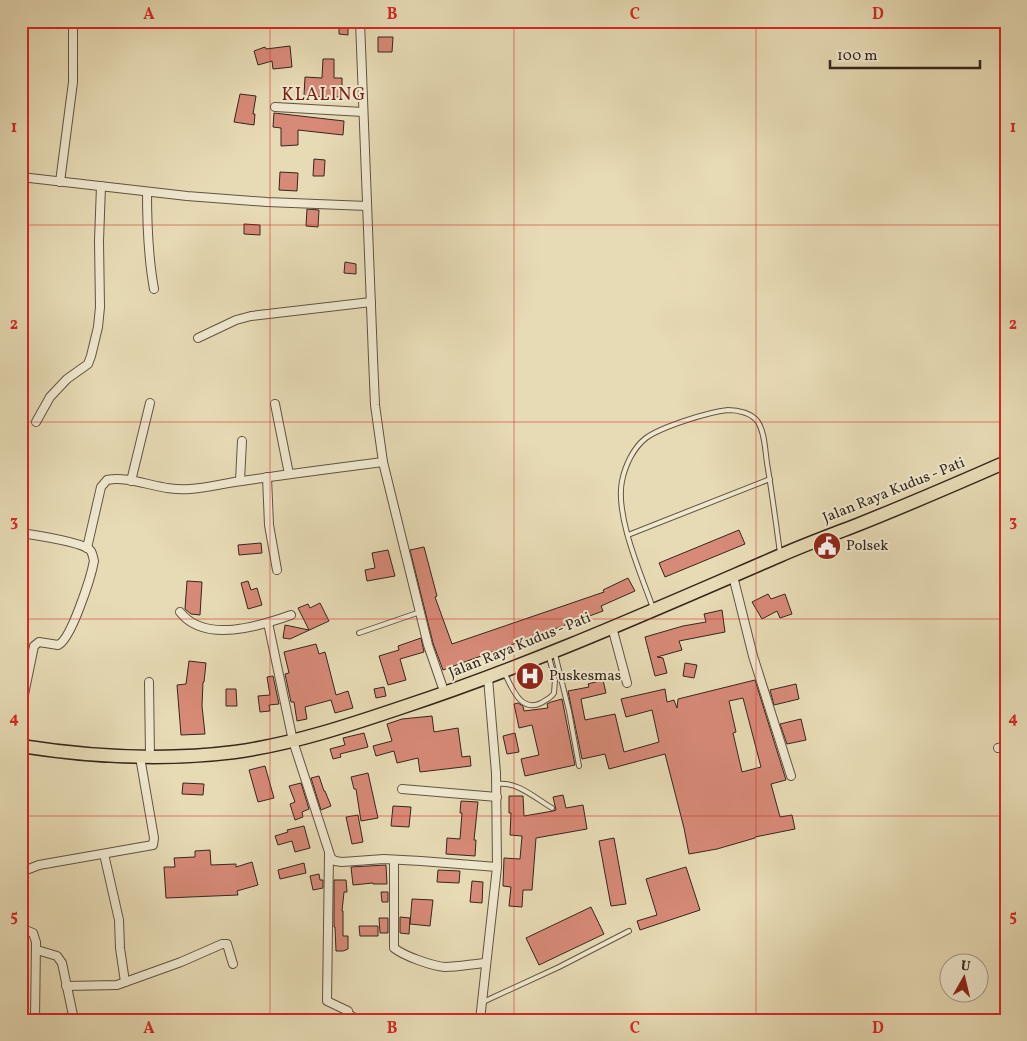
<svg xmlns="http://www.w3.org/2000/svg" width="1027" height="1041" font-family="Vollkorn,serif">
  <rect width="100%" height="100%" fill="#e7dbb5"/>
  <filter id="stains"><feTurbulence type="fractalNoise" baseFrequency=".004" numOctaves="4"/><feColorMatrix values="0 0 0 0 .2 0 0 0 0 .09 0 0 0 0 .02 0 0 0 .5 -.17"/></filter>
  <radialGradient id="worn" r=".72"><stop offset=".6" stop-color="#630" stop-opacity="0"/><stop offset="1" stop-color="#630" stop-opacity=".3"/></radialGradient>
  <!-- building -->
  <g fill="#d78a78" stroke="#36261d" fill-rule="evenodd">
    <polygon points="339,21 348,21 348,35 339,34"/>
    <polygon points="378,37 393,37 392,52 378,52"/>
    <polygon points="290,46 292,67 273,69 272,61 258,65 254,51 265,47 266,49"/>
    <polygon points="323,59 334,59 334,78 342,78 342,97 304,96 305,77 322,78"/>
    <polygon points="240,94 256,96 253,114 255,114 254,125 234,122"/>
    <polygon points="274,113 344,121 343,135 298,130 298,145 281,146 281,128 273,127"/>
    <polygon points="314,159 325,160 324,176 313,176"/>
    <polygon points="280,172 298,173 297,191 279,190"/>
    <polygon points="307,209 319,210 318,227 306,226"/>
    <polygon points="244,224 260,225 260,235 244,234"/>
    <polygon points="345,262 356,264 356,274 344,273"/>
    <polygon points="739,530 745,544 665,577 659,563"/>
    <polygon points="261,543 262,553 239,555 238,545"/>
    <polygon points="424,547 437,596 435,597 452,644 604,592 603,590 628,578 635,591 601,606 603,611 443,670 433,643 410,550"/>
    <polygon points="388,550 395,576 367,581 365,570 375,568 372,553"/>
    <polygon points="187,581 202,582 200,615 191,614 185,609"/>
    <polygon points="248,581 251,590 257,588 262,605 248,609 241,583"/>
    <polygon points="768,594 771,599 785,594 792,614 780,618 777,611 762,619 752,602"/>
    <polygon points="320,603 329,621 290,639 283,638 285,625 309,630 298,608 308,604 310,608"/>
    <polygon points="722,610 725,632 679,641 682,650 657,657 663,658 667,673 655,676 645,637 683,626 706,622 704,614"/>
    <polygon points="421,638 424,652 400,659 406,680 388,685 379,656 399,650 398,646"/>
    <polygon points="316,644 319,654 325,652 336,695 348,691 353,708 335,713 331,700 305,707 307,719 297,721 294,702 291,702 285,674 289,673 284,652"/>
    <polygon points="189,661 206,663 204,682 203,682 202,706 205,734 181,735 177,685 186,684"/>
    <polygon points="685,663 697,665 694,678 683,676"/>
    <polygon points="273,676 279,704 269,705 270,711 260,712 258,696 270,695 267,677"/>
    <path d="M 603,680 L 606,693 L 581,699 L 585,720 L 615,714 L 624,752 L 659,742 L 652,710 L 626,717 L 621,699 L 665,689 L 667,702 L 674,700 L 677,708 L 678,699 L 755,680 L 786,780 L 771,784 L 780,817 L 792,815 L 795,829 L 755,837 L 755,838 L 717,849 L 689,854 L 684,828 L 665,754 L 609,769 L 605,754 L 582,759 L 568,691 L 589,687 L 588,684 ZM 743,698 L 761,767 L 742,772 L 733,733 L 736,732 L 729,701 Z"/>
    <polygon points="796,684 799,699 774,705 770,690"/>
    <polygon points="384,687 386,696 376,698 374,689"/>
    <polygon points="226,689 236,689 237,706 226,706"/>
    <polygon points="562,699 575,765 525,776 521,759 539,755 532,725 519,728 514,704 518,703 523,706 524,711 548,708 547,704 551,702"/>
    <polygon points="432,716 434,732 458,728 462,757 470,756 471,766 420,772 418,758 397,763 394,751 376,756 373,746 392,741 387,724 402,719"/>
    <polygon points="801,719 806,740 787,744 780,724"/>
    <polygon points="364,733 368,747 340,754 341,757 333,759 330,749 345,745 343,738"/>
    <polygon points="515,733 519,752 507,754 503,736"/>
    <polygon points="265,766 274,798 258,802 249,770"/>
    <polygon points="368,773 378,818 361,821 356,789 354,789 351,777"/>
    <polygon points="319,776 324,791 325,791 331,806 321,810 311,778"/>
    <polygon points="183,783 204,784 203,795 182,794"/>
    <polygon points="301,783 309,809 302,812 303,817 295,820 290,804 295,802 289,786"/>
    <polygon points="563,795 566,808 583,805 587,829 536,838 532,890 523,890 522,907 509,906 511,887 503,886 504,858 520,859 522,836 510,835 511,813 509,813 509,796 523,796 524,816 553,811 556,810 553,797"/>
    <polygon points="461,801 478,802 474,840 476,840 475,856 446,854 447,838 460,839 462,813 460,813"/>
    <polygon points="393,806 411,807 409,827 391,826"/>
    <polygon points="358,815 363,842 352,844 346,817"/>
    <polygon points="304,826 310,848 295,852 292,841 278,845 275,836 288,832 287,830"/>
    <polygon points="614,838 626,904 611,906 599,841"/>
    <polygon points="210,850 211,865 236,864 236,867 252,862 258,885 237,891 238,895 166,898 164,867 175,867 174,858 195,857 195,851"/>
    <polygon points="304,863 306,873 280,879 278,870"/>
    <polygon points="386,865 387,884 373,884 373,883 353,885 351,867"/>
    <polygon points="686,867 700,910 640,930 637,921 657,915 646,879"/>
    <polygon points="438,870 460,871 459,883 437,882"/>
    <polygon points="319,874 320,880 323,880 323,888 313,890 310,876"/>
    <polygon points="334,880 346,880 347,892 344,892 342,911 343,911 343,936 348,936 348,949 343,951 336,951 335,927 334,927"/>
    <polygon points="472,881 483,882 482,903 470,902"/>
    <polygon points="381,892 388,892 388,902 382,902"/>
    <polygon points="412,899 433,900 430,926 410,924"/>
    <polygon points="591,907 604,934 539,965 526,938"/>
    <polygon points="400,917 410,918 409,934 400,933"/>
    <polygon points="379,918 388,918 388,933 380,933"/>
    <polygon points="359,926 378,926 378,936 360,936"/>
  </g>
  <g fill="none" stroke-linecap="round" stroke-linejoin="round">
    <defs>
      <g id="service">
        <polyline points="628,535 770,479"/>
        <path d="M 653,608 C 641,574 615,516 622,481 C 625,466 633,448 646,438 C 661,427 708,412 728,410 C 738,410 752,413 758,422 C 765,433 765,450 767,463 C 772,493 776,523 780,553"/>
        <polyline points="359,633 420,612"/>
        <polyline points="555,654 569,711 579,766"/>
        <path d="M 505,674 C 512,688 521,713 541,703 C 546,700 551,698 554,693 L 555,680 L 549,657"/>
        <path d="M 497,784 C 517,781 535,798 552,808"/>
        <polyline points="483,1002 559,967 629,931"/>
        <polyline points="348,1011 360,1020"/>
      </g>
      <g id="minor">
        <polyline points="360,21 373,358 375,405 383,462 428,645 445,694"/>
        <polyline points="275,107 363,112"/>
        <polyline points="21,177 187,196 267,202 367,206"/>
        <polyline points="60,182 73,82 73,21"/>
        <path d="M 147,192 C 147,225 148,256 154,289"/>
        <polyline points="198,338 236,320 251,316 371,302"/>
        <polyline points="275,404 289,474"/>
        <polyline points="36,422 50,397 67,379 88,364 91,356 98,327 100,307 99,241 101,186"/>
        <polyline points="267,477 269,525 277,570"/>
        <polyline points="131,481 150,403"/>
        <polyline points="240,481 242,441"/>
        <path d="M 21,533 C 34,535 82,542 90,550 C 93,553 93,558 94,561 C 91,577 71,640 58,645 L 39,642 L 34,646 L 21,709"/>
        <path d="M 87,548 L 101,487 L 107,480 C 132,475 161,492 190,489 C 207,488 225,483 242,481 C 289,474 336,468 383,462"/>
        <polyline points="733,576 753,656 791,776"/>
        <path d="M 180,612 C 205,644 260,626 291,615"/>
        <polyline points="268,623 293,741 331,858 335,861 342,862 384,859 421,861 497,867"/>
        <polyline points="612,627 627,683"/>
        <polyline points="149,682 150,757"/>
        <polyline points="998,748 1006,747"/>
        <polyline points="402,789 497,797"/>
        <polyline points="104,854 119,920 120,948 125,982"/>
        <polyline points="329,854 327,1001 348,1011"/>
        <path d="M 394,860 L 394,948 C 404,956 432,966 445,967 C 458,967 472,964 485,963"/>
        <polyline points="21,872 39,865 153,845 154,838 140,757"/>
        <polyline points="21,928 33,933 36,942 35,1020"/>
        <polyline points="37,950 57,956 62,963 74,1020"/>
        <polyline points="66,986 117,985 181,962 222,944 227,944 233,964"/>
        <polyline points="480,1020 497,867 496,773 488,678"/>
      </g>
      <path id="trunk" d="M 21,746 C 91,757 164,761 235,752 C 293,744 350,725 406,706 C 533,664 656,609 779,556 C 804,545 831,535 857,525 C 907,505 956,484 1006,462"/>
    </defs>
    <!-- service casing -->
    <use href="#service" stroke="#625343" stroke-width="6"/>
    <!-- minor casing -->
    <use href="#minor" stroke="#625343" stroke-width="10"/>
    <!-- trunk casing -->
    <use href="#trunk" stroke="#36261d" stroke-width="15"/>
    <!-- service -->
    <use href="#service" stroke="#efe8cf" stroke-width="4"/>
    <!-- minor -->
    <use href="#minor" stroke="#efe8cf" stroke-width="8"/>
    <!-- trunk -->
    <use href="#trunk" stroke="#e7dbb5" stroke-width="12"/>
  </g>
  <!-- grid -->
  <path fill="none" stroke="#d62828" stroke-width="1" stroke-opacity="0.55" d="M 270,21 L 270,1020M 514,21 L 514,1020M 756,21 L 756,1020M 21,225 L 1006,225M 21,422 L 1006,422M 21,619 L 1006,619M 21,816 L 1006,816"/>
  <!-- icons -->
  <defs>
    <symbol id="civic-disc" viewBox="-11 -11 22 22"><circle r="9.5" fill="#8f2418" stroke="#efe8cf"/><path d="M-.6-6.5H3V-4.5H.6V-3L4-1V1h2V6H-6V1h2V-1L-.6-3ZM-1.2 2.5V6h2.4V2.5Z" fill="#fff"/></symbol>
    <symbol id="hospital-disc" viewBox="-11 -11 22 22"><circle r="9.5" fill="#8f2418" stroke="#efe8cf"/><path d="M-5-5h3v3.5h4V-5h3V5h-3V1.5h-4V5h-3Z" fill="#fff"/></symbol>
  </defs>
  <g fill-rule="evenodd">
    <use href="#civic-disc" x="811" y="530" width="32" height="32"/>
    <use href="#hospital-disc" x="514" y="660" width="32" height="32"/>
  </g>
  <g text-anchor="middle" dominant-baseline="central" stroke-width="4" stroke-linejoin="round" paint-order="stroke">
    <!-- street labels -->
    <g font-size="15" fill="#36261d" stroke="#efe8cf">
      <text transform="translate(894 491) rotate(-22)">Jalan Raya Kudus - Pati</text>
      <text transform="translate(520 646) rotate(-22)">Jalan Raya Kudus - Pati</text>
    </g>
    <!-- poi labels -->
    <g font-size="15" fill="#36261d" stroke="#efe8cf" text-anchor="start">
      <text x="846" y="546">Polsek</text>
      <text x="549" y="676">Puskesmas</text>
    </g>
    <!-- quarter labels -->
    <g font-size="18" letter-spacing="1" fill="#7a1f14" stroke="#efe8cf">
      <text x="324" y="95">KLALING</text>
    </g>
  </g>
  <!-- margin -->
  <rect width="1027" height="1041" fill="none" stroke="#e7dbb5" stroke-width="55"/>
  <!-- north arrow -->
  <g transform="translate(964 978) rotate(8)"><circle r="24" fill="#efe8cf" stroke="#a59a88"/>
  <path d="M0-4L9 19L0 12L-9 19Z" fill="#8f2418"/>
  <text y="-8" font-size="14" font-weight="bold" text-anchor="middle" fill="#36261d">U</text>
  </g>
  <!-- scale -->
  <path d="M830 60v8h150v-8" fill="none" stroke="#36261d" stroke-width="2.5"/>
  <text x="837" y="60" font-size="15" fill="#36261d" stroke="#efe8cf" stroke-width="4" paint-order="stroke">100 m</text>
  <rect x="28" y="28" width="972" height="986" fill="none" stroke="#d62828" stroke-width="2"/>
  <g font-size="16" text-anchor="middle" font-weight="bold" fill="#d62828">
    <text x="149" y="19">A</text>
    <text x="392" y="19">B</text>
    <text x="635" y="19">C</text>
    <text x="878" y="19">D</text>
    <text x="14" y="132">1</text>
    <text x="1013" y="132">1</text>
    <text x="14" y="329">2</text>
    <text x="1013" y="329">2</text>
    <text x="14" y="526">3</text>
    <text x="1013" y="526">3</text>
    <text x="14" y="723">4</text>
    <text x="1013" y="723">4</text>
    <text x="14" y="921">5</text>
    <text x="1013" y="921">5</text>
    <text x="149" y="1033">A</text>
    <text x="392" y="1033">B</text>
    <text x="635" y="1033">C</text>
    <text x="878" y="1033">D</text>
  </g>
  <rect width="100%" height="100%" filter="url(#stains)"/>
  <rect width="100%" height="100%" fill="url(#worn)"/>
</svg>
